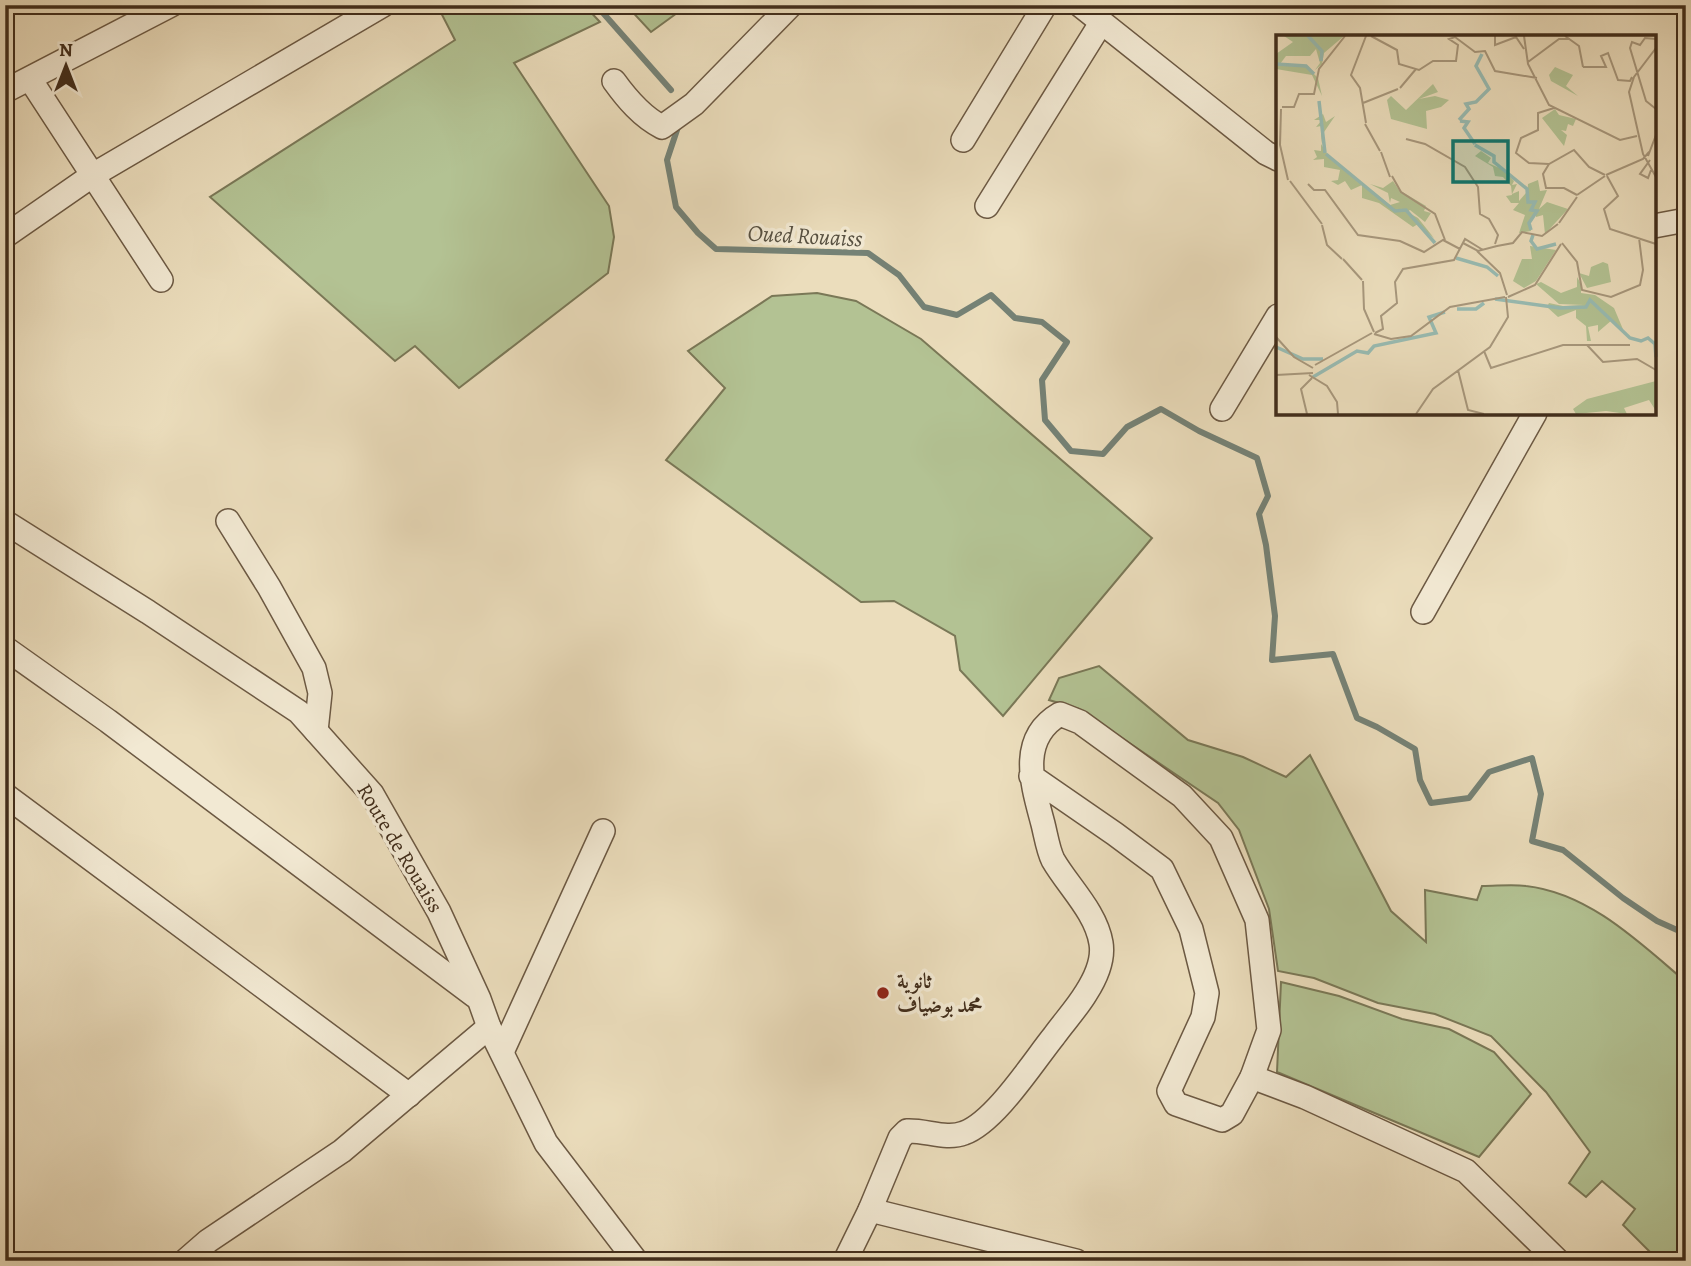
<svg xmlns="http://www.w3.org/2000/svg" width="1691" height="1266" font-family="Alegreya,Amiri,serif">
  <rect width="100%" height="100%" fill="#ebddbc"/>
  <filter id="stains"><feTurbulence type="fractalNoise" baseFrequency=".00286" numOctaves="4"/><feColorMatrix values="0 0 0 0 .2 0 0 0 0 .09 0 0 0 0 .02 0 0 0 .5 -.17"/></filter>
  <radialGradient id="worn" r=".72"><stop offset=".6" stop-color="#630" stop-opacity="0"/><stop offset="1" stop-color="#630" stop-opacity=".3"/></radialGradient>
  <!-- green -->
  <g fill="#b3c293" stroke="#7a7857" stroke-width="2">
    <polygon points="437,5 584,5 600,22 514,63 609,206 614,237 608,273 459,388 415,346 395,361 210,197 455,40"/>
    <polygon points="626,5 688,5 651,32"/>
    <polygon points="817,293 856,301 921,339 1152,538 1003,716 960,670 955,636 894,601 861,602 666,460 725,388 688,351 772,296"/>
    <path d="M 1099,666 L 1188,740 L 1243,757 L 1286,777 L 1310,755 L 1391,911 L 1426,942 L 1425,890 L 1477,900 L 1482,886 C 1497,886 1512,884 1526,886 C 1589,893 1639,942 1686,982 L 1686,1261 L 1659,1261 L 1623,1225 L 1635,1209 L 1602,1181 L 1586,1197 L 1569,1183 L 1590,1152 L 1546,1092 L 1491,1036 L 1435,1014 L 1378,1003 L 1314,978 L 1278,971 L 1269,909 L 1239,830 L 1218,803 L 1079,709 L 1049,700 L 1059,678 Z"/>
    <polygon points="1281,982 1339,996 1402,1019 1449,1029 1494,1052 1531,1094 1479,1157 1277,1072"/>
  </g>
  <g fill="none" stroke-linecap="round" stroke-linejoin="round">
    <!-- stream -->
    <g stroke="#758276" stroke-width="6">
      <polyline points="596,5 671,90"/>
      <polyline points="678,127 667,160 676,207 698,233 716,249 868,253 899,275 924,307 957,315 991,295 1015,318 1042,322 1067,342 1042,380 1045,420 1071,451 1103,454 1127,427 1161,409 1199,431 1257,458 1268,496 1259,514 1266,545 1275,616 1272,660 1333,654 1357,718 1377,727 1415,749 1420,780 1431,803 1469,798 1489,772 1532,758 1541,794 1532,841 1563,850 1623,898 1657,921 1686,934"/>
    </g>
    <defs>
      <g id="minor">
        <polyline points="1080,5 1266,153 1278,159"/>
        <polyline points="30,79 161,280"/>
        <path d="M 614,81 C 627,99 642,117 662,127 L 694,104 L 791,5"/>
        <polyline points="5,91 171,5"/>
        <polyline points="963,140 1045,5"/>
        <polyline points="987,206 1101,23"/>
        <polyline points="1654,226 1686,220"/>
        <polyline points="5,236 93,175 383,5"/>
        <polyline points="1222,409 1278,316"/>
        <polyline points="228,521 269,587 314,668 320,693 316,731"/>
        <polyline points="5,522 148,612 299,712 372,794 439,912 479,999 489,1027 546,1143 636,1261"/>
        <polyline points="1423,612 1535,413"/>
        <polyline points="5,648 108,721 475,996"/>
        <polyline points="5,795 409,1095"/>
        <polyline points="502,1052 603,831"/>
        <polyline points="1252,1077 1305,1097 1466,1171 1558,1261"/>
        <polyline points="870,1210 1076,1261"/>
        <polyline points="185,1261 208,1241 342,1151 489,1027"/>
        <path d="M 845,1261 L 870,1210 L 900,1138 L 907,1131 C 926,1130 946,1140 964,1133 C 995,1122 1033,1062 1054,1036 C 1064,1022 1077,1008 1086,993 C 1095,979 1104,961 1101,943 C 1096,912 1068,886 1053,860 C 1048,850 1046,836 1043,824 C 1033,786 1017,739 1060,714 L 1080,722 L 1182,796 L 1221,838 L 1257,920 L 1269,1030 L 1252,1077 L 1232,1114 L 1222,1120 L 1176,1104 L 1169,1091 L 1203,1017 L 1207,993 L 1191,929 L 1162,869 L 1115,834 L 1031,776"/>
      </g>
    </defs>
    <!-- minor casing -->
    <use href="#minor" stroke="#6c5943" stroke-width="26"/>
    <!-- minor -->
    <use href="#minor" stroke="#f2e9d3" stroke-width="23"/>
  </g>
  <!-- markers -->
  <circle fill="#8f2418" stroke="#f2e9d3" stroke-width="2.5" cx="883" cy="993" r="7"/>
  <g text-anchor="middle" dominant-baseline="central" stroke-width="7" stroke-linejoin="round" paint-order="stroke">
    <!-- street labels -->
    <g font-size="21" fill="#412d1b" stroke="#f2e9d3">
      <text transform="translate(400 848) rotate(59)">Route de Rouaiss</text>
    </g>
    <!-- poi labels -->
    <g font-size="21" font-weight="bold" fill="#412d1b" stroke="#f2e9d3" text-anchor="start">
      <text x="897" y="981">ثانوية<tspan x="897" dy="24">محمد بوضياف</tspan></text>
    </g>
    <!-- water labels -->
    <g font-size="23" font-style="italic" fill="#575041" stroke="#f2e9d3">
      <text transform="translate(805 236) rotate(3)">Oued Rouaiss</text>
    </g>
  </g>
  <!-- overview -->
  <g transform="translate(1276 35)">
    <rect width="380" height="380" fill="#ebddbc"/>
    <path d="M 8,1 L 68,1 L 48,18 L 46,29 L 39,35 L 44,28 L 40,14 L 34,21 L 10,21 L 4,29 L 31,32 L 42,43 L 46,61 L 36,40 L 0,34 L 0,19 L 17,7 ZM 279,32 L 297,40 L 290,51 L 302,61 L 275,46 L 273,40 ZM 157,49 L 162,57 L 143,64 L 159,61 L 173,65 L 165,72 L 150,76 L 151,94 L 115,84 L 111,65 L 115,61 L 130,75 ZM 279,74 L 283,80 L 300,84 L 297,91 L 292,89 L 290,96 L 285,95 L 291,100 L 288,111 L 266,83 ZM 47,79 L 50,87 L 59,81 L 46,100 L 45,109 L 53,122 L 114,170 L 124,167 L 115,163 L 114,168 L 112,158 L 94,149 L 107,153 L 117,146 L 123,155 L 150,171 L 148,176 L 155,178 L 149,187 L 134,175 L 131,177 L 142,183 L 158,203 L 142,189 L 137,192 L 103,168 L 86,163 L 86,150 L 75,155 L 69,146 L 62,150 L 55,146 L 62,145 L 64,135 L 48,132 L 48,124 L 37,125 L 41,122 L 38,115 L 45,116 L 45,91 L 40,92 L 46,85 L 38,85 ZM 205,116 L 215,123 L 212,128 L 228,135 L 238,146 L 236,150 L 241,149 L 236,159 L 243,156 L 243,166 L 250,158 L 251,162 L 252,149 L 262,145 L 264,156 L 271,155 L 263,174 L 271,167 L 292,174 L 269,199 L 267,180 L 260,182 L 260,177 L 253,188 L 255,196 L 243,198 L 249,180 L 237,175 L 243,168 L 235,168 L 230,161 L 236,160 L 235,151 L 227,142 L 219,141 L 217,132 L 199,121 ZM 254,211 L 280,215 L 260,246 L 248,253 L 237,246 L 246,224 L 256,224 ZM 327,227 L 332,229 L 335,247 L 311,253 L 303,238 L 313,241 L 315,232 ZM 301,242 L 305,249 L 305,258 L 319,260 L 338,273 L 349,299 L 336,285 L 322,297 L 322,290 L 312,292 L 315,306 L 311,306 L 310,291 L 300,283 L 300,275 L 282,282 L 271,272 L 273,268 L 287,271 L 308,270 L 283,269 L 260,249 L 265,247 L 285,258 L 301,252 ZM 380,346 L 380,376 L 373,365 L 348,373 L 351,379 L 330,376 L 300,379 L 297,374 L 311,364 Z" fill="#b3c293"/>
    <path fill="none" stroke="#98bbb2" stroke-width="3.5" d="M 32,1 L 46,16 L 45,26M 0,29 L 30,31 L 38,39M 43,66 L 49,118M 183,85 L 193,74 L 190,69 L 200,67 L 213,54 L 200,31 L 206,19M 184,86 L 192,87 L 188,93 L 199,109M 199,110 L 218,121 L 218,127 L 251,154 L 252,167 L 259,167 L 255,175 L 261,176 L 253,188 L 255,195M 50,119 L 119,176 L 130,175 L 159,208M 257,200 L 255,206 L 261,214 L 280,209M 180,223 L 211,232 L 222,241M 219,264 L 284,273 L 310,272 L 314,265 L 354,303 L 365,306 L 372,303 L 379,309 L 380,322M 181,274 L 200,274 L 208,268M 0,312 L 27,324 L 47,324M 37,342 L 81,316 L 92,318 L 98,311 L 160,298 L 153,282 L 169,277"/>
    <path fill="none" stroke="#a7977c" stroke-width="2" d="M 95,1 L 121,15 L 123,29 L 143,35 L 157,26 L 180,26 L 182,10 L 173,4 L 179,2 L 199,17 L 209,16 L 219,36 L 261,43M 219,1 L 219,10 L 240,2 L 248,14M 248,1 L 252,29 L 273,70 L 344,105 L 361,101M 289,1 L 303,11 L 307,32M 380,4 L 369,3 L 364,10 L 356,7 L 354,13 L 370,66 L 380,74M 380,13 L 358,42 L 353,57 L 367,119 L 380,142M 252,27 L 283,4 L 294,4M 307,32 L 330,32 L 325,21 L 332,18 L 342,45 L 354,46 L 356,42M 124,53 L 140,34M 87,68 L 122,54M 6,72 L 18,72 L 23,59 L 38,59 L 43,34 L 69,1M 278,73 L 262,78 L 262,95 L 245,103 L 240,118 L 253,128 L 273,129 L 298,115 L 313,132 L 329,140M 5,74 L 4,110 L 12,145M 90,88 L 84,53 L 75,40 L 90,1M 89,89 L 104,116M 130,104 L 149,109 L 189,132 L 202,152 L 204,179 L 213,184 L 222,200 L 219,209M 105,117 L 114,142M 372,121 L 380,100M 374,125 L 364,139 L 372,143 L 375,135M 273,129 L 267,139 L 270,153 L 288,153 L 301,160M 330,140 L 367,124 L 373,117M 116,141 L 125,157 L 159,179 L 169,205M 331,141 L 342,161 L 328,174 L 334,194 L 380,209M 14,146 L 46,189M 32,149 L 38,155 L 49,155 L 82,200 L 124,206 L 148,217 L 167,205 L 184,214M 301,160 L 329,141M 283,188 L 301,162M 46,190 L 51,210 L 66,224M 187,208 L 202,216 L 221,211M 286,208 L 301,227 L 306,255 L 335,262 L 364,250 L 367,235 L 363,203M 221,211 L 237,208 L 246,197 L 266,201 L 282,189M 201,216 L 224,238 L 231,260M 67,224 L 86,245M 87,246 L 88,274 L 98,297M 232,262 L 259,250 L 285,209M 99,298 L 107,294 L 105,281 L 121,268 L 119,247 L 127,234 L 178,225 L 189,204 L 207,215M 98,299 L 115,304 L 135,301 L 174,272 L 229,262M 0,302 L 18,322 L 37,333M 311,310 L 327,327 L 361,324 L 380,335M 208,316 L 215,333 L 287,310 L 354,310M 39,330 L 96,298M 182,335 L 192,375 L 208,379M 0,340 L 37,338M 33,340 L 51,351 L 61,367 L 62,379M 31,379 L 25,354 L 36,343M 140,379 L 157,354 L 214,312 L 232,282 L 230,262"/>
    <path fill="#0f766e" fill-opacity="0.15" stroke="#0f766e" stroke-width="3.5" d="M 177,106 L 232,106 L 232,147 L 177,147 Z"/>
    <rect width="380" height="380" fill="none" stroke="#412d1b" stroke-width="3.5"/>
  </g>
  <!-- margin -->
  <rect width="1691" height="1266" fill="none" stroke="#ebddbc" stroke-width="28"/>
  <rect x="7" y="7" width="1677" height="1252" fill="none" stroke="#412d1b" stroke-width="3.5"/>
  <rect x="14" y="14" width="1663" height="1238" fill="none" stroke="#412d1b" stroke-width="2"/>
  <!-- north arrow -->
  <g transform="translate(66 66)" stroke="#f2e9d3" stroke-width="5" paint-order="stroke">
  <path d="M0-5L12 26L0 18L-12 26Z" fill="#412d1b"/>
  <text y="-10" font-size="19" font-weight="bold" text-anchor="middle" fill="#412d1b">N</text>
  </g>
  <rect width="100%" height="100%" filter="url(#stains)"/>
  <rect width="100%" height="100%" fill="url(#worn)"/>
</svg>
